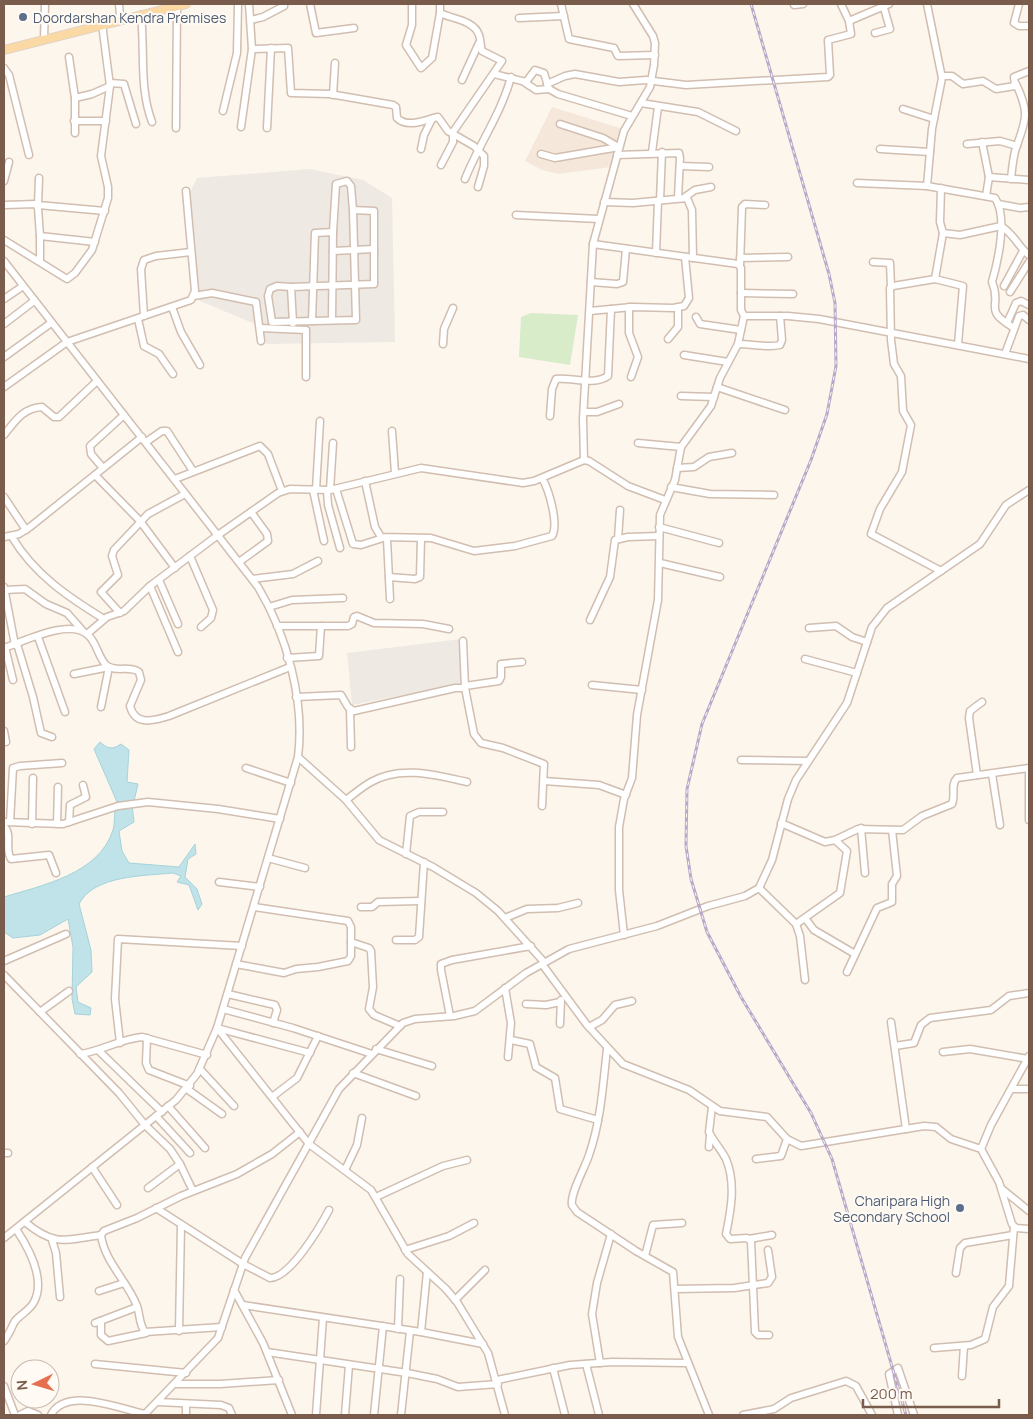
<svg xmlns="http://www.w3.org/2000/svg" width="1033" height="1419" font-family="Manrope,sans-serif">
  <rect width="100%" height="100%" fill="#fdf6ec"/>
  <!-- residential -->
  <polygon fill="#f5e8da" points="552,107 623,129 611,167 558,174 542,170 525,161"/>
  <!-- industrial -->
  <g fill="#efe9e4">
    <polygon points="310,169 363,180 392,198 395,342 266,344 262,327 200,301 190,192 197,178"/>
    <polygon points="461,639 464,683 352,705 347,653"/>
  </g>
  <!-- green -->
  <polygon fill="#d8ecc9" points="531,313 578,315 570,365 519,357 521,317"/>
  <!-- water -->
  <g fill="#bfe3e8" stroke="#a5d3da">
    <path d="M 100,742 C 108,749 112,750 121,744 L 129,750 L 127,782 L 138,784 L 134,801 L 117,802 L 94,749 Z"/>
    <path d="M 132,805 L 134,822 L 119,831 L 122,851 L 129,863 L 179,867 L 195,844 L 196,854 L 188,859 L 185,877 L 197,889 L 202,904 L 198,910 L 189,885 L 177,882 L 181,876 L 173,873 C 144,876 94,875 79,904 L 91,950 L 92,972 L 76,987 L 78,1002 L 91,1008 L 90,1015 L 75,1014 L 72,999 L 73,947 L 68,919 L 40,935 L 13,938 L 4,932 L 4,897 C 43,885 99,874 113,830 C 115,824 114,816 115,811 Z"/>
  </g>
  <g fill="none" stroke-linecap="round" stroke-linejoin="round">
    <defs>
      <g id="minor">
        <polyline points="119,4 120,16"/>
        <polyline points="310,4 316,33 354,28"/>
        <polyline points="412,4 412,25 406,45 421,68 432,58 440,13"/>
        <path d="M 440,4 L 440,13 C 452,19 474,20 479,35 C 481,40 480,45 482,51 L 502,61 L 453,132 L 453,142 L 441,165"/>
        <polyline points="561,4 569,39 614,48 618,56 655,55"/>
        <polyline points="841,4 849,21 889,4"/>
        <polyline points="1019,4 1014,23 1019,26 1029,26"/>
        <polyline points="794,5 803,4"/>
        <path d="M 141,15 C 145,51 139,88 152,122"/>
        <polyline points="519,18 564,16"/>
        <polyline points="251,20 263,17 284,6"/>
        <polyline points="875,33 890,29 884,8"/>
        <polyline points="44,39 45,4"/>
        <path d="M 252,49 L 288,48 L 291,93 L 330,94 L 393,105 L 396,107 L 397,118 C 408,129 427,119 438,117 L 448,131 L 474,146 L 484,156 L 484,166 L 478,187"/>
        <polyline points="69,57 75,98"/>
        <polyline points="4,68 9,75 29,155"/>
        <polyline points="494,74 526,82 535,70 544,73 549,89 558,94 632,116"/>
        <polyline points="942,76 952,76 963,84 983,81 996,89 1015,86 1014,77 1029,71"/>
        <polyline points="462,80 479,43"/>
        <polyline points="524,82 536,90 549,89"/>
        <polyline points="110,83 124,84 136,124"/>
        <polyline points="547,84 565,76 575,74 619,82 646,80 686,85 828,77 830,75 828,40 851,34 849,21"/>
        <polyline points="333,95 335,63"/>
        <polyline points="641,103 698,112 736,131"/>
        <polyline points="903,109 934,119"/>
        <polyline points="223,111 237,53 238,4"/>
        <polyline points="74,121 106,121"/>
        <polyline points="560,124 603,138 615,145"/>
        <polyline points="241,127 252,49 249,4"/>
        <polyline points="176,128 177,6"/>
        <polyline points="267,128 271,48"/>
        <polyline points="75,133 75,98 92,94 110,86"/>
        <polyline points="982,142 989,177"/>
        <polyline points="967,144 1000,141 1017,146"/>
        <polyline points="421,149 424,135 432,119"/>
        <polyline points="880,149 930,152"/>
        <polyline points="652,152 658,107"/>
        <polyline points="541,154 555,158 619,147"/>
        <polyline points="617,155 679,153 680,158 678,198"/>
        <polyline points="680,166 709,167"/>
        <polyline points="39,178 38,205 105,211"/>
        <path d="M 465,179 C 479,144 501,114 511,77"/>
        <path d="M 1011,179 C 1012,169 1013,157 1016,148 C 1026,120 1030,113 1016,84"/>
        <polyline points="4,181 9,162"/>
        <path d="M 857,183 L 927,186 L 995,198 C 1008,217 998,261 992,282 C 1003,308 981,308 1014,328"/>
        <polyline points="927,186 932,129 942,78 927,4"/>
        <path d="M 941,188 L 940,222 L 943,233 L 960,235 L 1001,226 C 1016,236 1018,247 1029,255"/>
        <polyline points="986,196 989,177 1029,180"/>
        <polyline points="685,197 695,190 711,187"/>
        <polyline points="660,200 662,152"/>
        <polyline points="604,202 633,203 687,198 692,210 693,258"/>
        <polyline points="998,204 1020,208 1029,207"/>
        <polyline points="4,205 36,204 38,208 40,236 95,242"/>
        <polyline points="516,215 599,219"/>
        <polyline points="4,240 67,279 75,273 92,250 108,198 108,187 101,156 110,86 102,24"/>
        <polyline points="593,244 738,264 741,268 741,310 744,316 788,316 819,319 1029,359"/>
        <polyline points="333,251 374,249"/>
        <polyline points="656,253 658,201"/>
        <polyline points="740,258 788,257"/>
        <path d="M 4,261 L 258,587 C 287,635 305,701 298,757 L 217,1028 L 197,1074 L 176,1100 L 4,1238"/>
        <polyline points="40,261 40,236"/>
        <polyline points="873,262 890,263 891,287"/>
        <polyline points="740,266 742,207 745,204 765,205"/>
        <polyline points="935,279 963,286 958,344"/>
        <polyline points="591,282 617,284 623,282 626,249"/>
        <polyline points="1004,286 1023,251"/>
        <polyline points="291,287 277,286 270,289 268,296 272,322 356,320 353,210"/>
        <polyline points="1010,292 1029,262"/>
        <polyline points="741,293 793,294"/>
        <polyline points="194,296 212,293 256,302 261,341"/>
        <polyline points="4,299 23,286"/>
        <polyline points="172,307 181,332 200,365"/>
        <polyline points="629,307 629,333 638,357 631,377"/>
        <polyline points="590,311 632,307 673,308 684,306 689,298 685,257"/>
        <polyline points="144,316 141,269 144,260 156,256 191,252"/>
        <polyline points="696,317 700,324 741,330"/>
        <polyline points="138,319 144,346 159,354 173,374"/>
        <polyline points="312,321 315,233 333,232 332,320"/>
        <polyline points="293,323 291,287 374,284 374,211 353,210 351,186 347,181 336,184 333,232"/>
        <polyline points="1007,323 1016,303 1021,301 1029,305"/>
        <polyline points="4,324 34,301"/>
        <polyline points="260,328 306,330 306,377"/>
        <polyline points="668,339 678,327 678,308"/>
        <polyline points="443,344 444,329 453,308"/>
        <path d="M 738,344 C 751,344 768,348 780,345 L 782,340 L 780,316"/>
        <polyline points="1005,354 1019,316 1023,315 1029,320"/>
        <polyline points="684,355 728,362"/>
        <polyline points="4,357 51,323"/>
        <polyline points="4,387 67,342 191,300 195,291 186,191"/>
        <polyline points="717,387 785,410"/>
        <polyline points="681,396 714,397"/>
        <polyline points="584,412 597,412 619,404"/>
        <path d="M 550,416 L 552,389 L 556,379 C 572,377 593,386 608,376 L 611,309"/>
        <polyline points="392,431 395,473"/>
        <path d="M 4,435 C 15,421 23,408 42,407 L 54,417 L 59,417 L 97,381"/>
        <polyline points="146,442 162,431 167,431 193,471"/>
        <polyline points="638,443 681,447"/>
        <polyline points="584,460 583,419 593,244 624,131 650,87 654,65 655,43 653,36 633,4"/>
        <polyline points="103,468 91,454 90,446 124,415"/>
        <polyline points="677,468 694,467 709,457 732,453"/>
        <polyline points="95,475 140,521 175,568"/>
        <polyline points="175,479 260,446 268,454 282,491"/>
        <path d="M 365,481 L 375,527 L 381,537 L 431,538 L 474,551 L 515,546 L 552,536 C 559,524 549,490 542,478"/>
        <polyline points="671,487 710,494 774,495"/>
        <polyline points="336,489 353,544 361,545 383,538"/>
        <polyline points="313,490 324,541"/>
        <polyline points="316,490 320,421"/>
        <polyline points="327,490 328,505 340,548"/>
        <polyline points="330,490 333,443"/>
        <polyline points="4,497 26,530"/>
        <polyline points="659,527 719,543"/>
        <polyline points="4,537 19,534 30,527 142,437"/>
        <path d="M 12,537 C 34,574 68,597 104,619"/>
        <polyline points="387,539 390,599"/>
        <polyline points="618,539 620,510"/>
        <polyline points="190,556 213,610 211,618 201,627"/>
        <polyline points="239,562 268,541 267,534 251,512"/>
        <polyline points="660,563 720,577"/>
        <polyline points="941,571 871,534 880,509 902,472 911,425 903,411 901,376 894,364 891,340 890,288 893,286 935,279 943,233"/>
        <polyline points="389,577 415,579 420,577 421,538"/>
        <polyline points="252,579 293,574 318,561"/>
        <polyline points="159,580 178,624"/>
        <polyline points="150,586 178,652"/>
        <polyline points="4,587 15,645"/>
        <polyline points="4,590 25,589 46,604 67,613 82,630"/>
        <polyline points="269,607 292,600 343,598"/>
        <polyline points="120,613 101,592 118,575 112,556 114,550 148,514 185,494"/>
        <polyline points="590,620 610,577 615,540 628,537 659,536"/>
        <polyline points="277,626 348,626 352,624 354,617 357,616 374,623 423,624 449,629"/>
        <polyline points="809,628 836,626 852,637 867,642"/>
        <polyline points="87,634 107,617 124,611 150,586 218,535 278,493 290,489 330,490 421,468 523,483 534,481 584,460 589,461 628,486 665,500"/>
        <polyline points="38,637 65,712"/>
        <polyline points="463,641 465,688"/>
        <polyline points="17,644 33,697 41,733 52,737"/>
        <polyline points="5,647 13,680"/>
        <path d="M 4,648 C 25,641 70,618 88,635 C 97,643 98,657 106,665 C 115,673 130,665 139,672 L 141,680 L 130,706 C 135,726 153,721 169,716 L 290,667"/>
        <polyline points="287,658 319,656 321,626"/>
        <polyline points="805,659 857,673"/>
        <polyline points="74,674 109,667 101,707"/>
        <polyline points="592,685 642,690"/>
        <polyline points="465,686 499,681 501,677 501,664 522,662"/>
        <polyline points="296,697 341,695 348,707 354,711 455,688 465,688 474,734 481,743 503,748 544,764 542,806"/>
        <polyline points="350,709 351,747"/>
        <polyline points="4,731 6,742"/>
        <polyline points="298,757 346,800 379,840 433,867 476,893 498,911 544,962"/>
        <polyline points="741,760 808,761"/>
        <polyline points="246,768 291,783"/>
        <polyline points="1029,771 1029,820"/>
        <polyline points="992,774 1000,825"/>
        <polyline points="977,775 969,718 970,711 982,702"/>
        <polyline points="544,781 599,785 626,795"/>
        <path d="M 346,800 C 354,794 362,787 371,782 C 400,765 436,775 467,782"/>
        <polyline points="4,822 63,824 118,806 148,802 218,809 280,819"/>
        <polyline points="10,822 13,768 20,766 62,763"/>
        <polyline points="69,822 70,805 86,797 83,785"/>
        <path d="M 781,823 L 825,842 L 835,840 L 858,829 L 903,830 L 922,816 L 952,804 C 956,795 950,785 957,778 L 1029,768"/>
        <polyline points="32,824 33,778"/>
        <polyline points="57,824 58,787"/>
        <path d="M 4,826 C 13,836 4,848 11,859 L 49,855 L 56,873"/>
        <polyline points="861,828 865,873"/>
        <polyline points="406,854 410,816 419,812 443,812"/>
        <polyline points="268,858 305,868"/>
        <polyline points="219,882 260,887"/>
        <polyline points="759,888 796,924 800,936 805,980"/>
        <polyline points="254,907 348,921 351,927 351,942 369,948 371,951 373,987 369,1009 374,1015 400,1026"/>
        <polyline points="361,907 372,907 378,902 420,901"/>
        <polyline points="505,918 527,909 558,908 578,903"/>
        <polyline points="805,918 814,930 855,954"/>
        <polyline points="796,924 840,893 847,851 835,840"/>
        <polyline points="624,935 619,890 619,827 624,799 632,778 637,715 658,600 660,515 675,480 681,447 711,406 720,378 738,344 744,316"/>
        <polyline points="396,940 415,940 419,937 424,862"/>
        <polyline points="4,961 66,934"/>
        <polyline points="236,964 284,973 296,969 318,967 348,961 351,956 351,942"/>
        <polyline points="542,964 587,1025 623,1064 689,1090 720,1111 767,1117 787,1139 801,1146 924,1126 936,1127 951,1139 981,1149 999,1182 1012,1224 1016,1228 1029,1229"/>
        <polyline points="847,972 877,908 892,902 892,884 897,876 892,830"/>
        <polyline points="4,975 119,1093 145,1125 170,1149 180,1164 193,1191"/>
        <polyline points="505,988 511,1023 508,1057"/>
        <polyline points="228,994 275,1005 277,1010 273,1023"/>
        <polyline points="526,1004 546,1005 560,1002"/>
        <polyline points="223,1009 293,1028 372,1054"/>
        <polyline points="40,1012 69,991"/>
        <polyline points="450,1016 441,970 441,964 452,960 531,946"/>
        <polyline points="891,1022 906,1129"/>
        <polyline points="560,1024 561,1000"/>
        <polyline points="589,1027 602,1020 615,1005 632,1001"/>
        <polyline points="217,1028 309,1144 371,1190 408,1254 446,1289 457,1302 488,1353 505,1415"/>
        <polyline points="217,1028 310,1053"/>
        <polyline points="147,1038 146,1063 149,1070 190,1086"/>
        <polyline points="511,1040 530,1044 536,1067 555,1078 560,1109 598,1120"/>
        <polyline points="120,1043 115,999 118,939 242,946"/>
        <polyline points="895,1046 914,1043 921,1025 930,1018 991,1010 1009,996 1029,993"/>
        <polyline points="376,1049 432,1066"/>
        <path d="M 607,1049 C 603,1084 601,1121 589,1155 C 585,1168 570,1193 572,1205 L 577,1212 L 636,1251 L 673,1272 L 678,1337 L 709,1415"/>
        <polyline points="99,1051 162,1112"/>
        <polyline points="943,1052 970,1049 1028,1059"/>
        <path d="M 80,1054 C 102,1051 120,1039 142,1037 L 207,1055"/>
        <polyline points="200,1069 234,1106"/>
        <polyline points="353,1073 416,1096"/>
        <polyline points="187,1089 222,1114"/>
        <polyline points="1012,1089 1029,1089"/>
        <polyline points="272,1097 297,1078 318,1036"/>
        <polyline points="168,1106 205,1148"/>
        <path d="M 712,1107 L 709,1132 C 713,1141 721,1149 726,1159 C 736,1183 731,1210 726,1234 L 730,1239 L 747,1238 L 751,1241 L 755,1332 L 758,1335 L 769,1335"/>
        <polyline points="156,1116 190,1153"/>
        <polyline points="709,1147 710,1135"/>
        <polyline points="981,1149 991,1125 1029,1056"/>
        <polyline points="4,1153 8,1153"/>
        <polyline points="756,1159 781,1156 787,1139"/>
        <polyline points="92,1167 117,1205"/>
        <polyline points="345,1170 357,1145 362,1118"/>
        <polyline points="148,1188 180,1164"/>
        <polyline points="1002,1189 1029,1211"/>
        <polyline points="376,1197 443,1166 467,1160"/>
        <path d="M 156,1208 L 243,1264 L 270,1278 C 290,1278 320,1227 329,1210"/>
        <path d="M 25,1222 C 55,1247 65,1240 101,1235"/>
        <polyline points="749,1239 772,1235"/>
        <polyline points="52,1240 56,1253 60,1297"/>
        <polyline points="405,1250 449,1236 474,1223"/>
        <polyline points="645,1256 653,1225 682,1223"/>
        <polyline points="956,1273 960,1248 965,1243 1013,1235"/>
        <polyline points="675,1289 734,1288 768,1283 772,1277 768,1250"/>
        <polyline points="234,1290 263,1343 292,1415"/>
        <polyline points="99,1291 124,1283"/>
        <polyline points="455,1300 485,1270"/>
        <polyline points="243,1305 421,1332 483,1344"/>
        <polyline points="101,1321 101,1335 108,1341 146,1333"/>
        <polyline points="95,1323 137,1307"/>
        <path d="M 222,1327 L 145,1332 C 139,1325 140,1314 137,1306 C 128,1282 104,1261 101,1235 L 104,1231 L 137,1218 L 181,1196 L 237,1174 L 272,1154 L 300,1132"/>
        <polyline points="398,1329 400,1279"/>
        <polyline points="179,1331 181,1225"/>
        <polyline points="421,1332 427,1272"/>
        <path d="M 4,1341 C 9,1335 11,1328 15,1321 C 21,1314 30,1310 34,1302 C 46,1279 28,1247 16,1229"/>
        <polyline points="934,1348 971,1345 985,1339 993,1307 1009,1286 1014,1227"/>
        <polyline points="267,1352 407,1373 437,1379 458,1387 498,1384"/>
        <polyline points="600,1363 592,1314 597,1283 611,1234"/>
        <polyline points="95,1364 186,1373"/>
        <polyline points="586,1364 599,1415"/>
        <polyline points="553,1368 565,1415"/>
        <polyline points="962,1376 964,1346"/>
        <polyline points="497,1380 570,1365 612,1362 687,1363"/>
        <polyline points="176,1384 220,1384 279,1380"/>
        <polyline points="4,1386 15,1415"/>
        <polyline points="158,1402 221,1405 229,1408 232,1415"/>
        <polyline points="20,1415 28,1411 38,1415"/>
        <path d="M 51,1415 C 66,1386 121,1409 145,1414"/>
        <polyline points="144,1415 218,1338 245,1258 339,1089 403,1023 415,1019 454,1016 475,1011 526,973 569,949 657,926 708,906 745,896 759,888 772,860 788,799 796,780 847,703 872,627 887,608 980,544 1006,505 1029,490"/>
        <polyline points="186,1415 186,1404"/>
        <polyline points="316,1415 323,1318"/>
        <polyline points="345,1415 349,1365"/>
        <polyline points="374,1415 383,1326"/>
        <polyline points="401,1415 410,1331"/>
        <polyline points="743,1415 774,1409 791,1398 846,1381 856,1386 872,1415"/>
        <polyline points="898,1415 889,1374 898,1368 914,1415"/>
      </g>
      <polyline id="major" points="4,50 186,4"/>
    </defs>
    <!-- minor casing -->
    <use href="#minor" stroke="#d1beb0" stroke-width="9"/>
    <!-- major casing -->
    <use href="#major" stroke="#dad1cd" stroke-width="10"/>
    <!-- minor -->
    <use href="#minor" stroke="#fff" stroke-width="6"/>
    <!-- major -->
    <use href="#major" stroke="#fbd9a5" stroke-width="8"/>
    <defs>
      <polyline id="rail" points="751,4 829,274 835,303 836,366 827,414 811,460 702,724 687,789 686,846 691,879 707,932 741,997 811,1113 832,1159 906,1415"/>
    </defs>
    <!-- rail casing -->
    <use href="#rail" stroke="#b9a8c9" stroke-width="3"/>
    <!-- rail -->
    <use href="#rail" stroke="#fffaf3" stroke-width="1" stroke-dasharray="4" stroke-linecap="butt"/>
  </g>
  <!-- markers -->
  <g fill="#5c6f8a" stroke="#fffaf3" stroke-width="2">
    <circle cx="23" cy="17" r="5"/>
    <circle cx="960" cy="1208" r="5"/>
  </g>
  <g text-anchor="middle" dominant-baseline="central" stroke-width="4" stroke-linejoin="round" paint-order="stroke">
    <!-- service labels -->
    <g font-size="14" fill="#4e5e75" stroke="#fffaf3" text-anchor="start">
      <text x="33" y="17">Doordarshan Kendra Premises</text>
      <text x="950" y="1200" text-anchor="end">Charipara High<tspan x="950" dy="16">Secondary School</tspan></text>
    </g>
  </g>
  <!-- border -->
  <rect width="1033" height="1419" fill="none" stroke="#7a5c4d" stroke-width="10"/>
  <!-- north arrow -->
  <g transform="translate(35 1384) rotate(265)"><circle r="24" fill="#fffaf3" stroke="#cabbb1"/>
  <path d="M0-4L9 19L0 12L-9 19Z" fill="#e76f51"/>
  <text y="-8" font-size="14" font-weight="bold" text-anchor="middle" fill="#7a5c4d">N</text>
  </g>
  <!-- scale -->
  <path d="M863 1399v8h136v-8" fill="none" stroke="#7a5c4d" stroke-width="2.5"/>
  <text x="870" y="1399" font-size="15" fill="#7a5c4d" stroke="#fffaf3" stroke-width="4" paint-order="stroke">200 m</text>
</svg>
